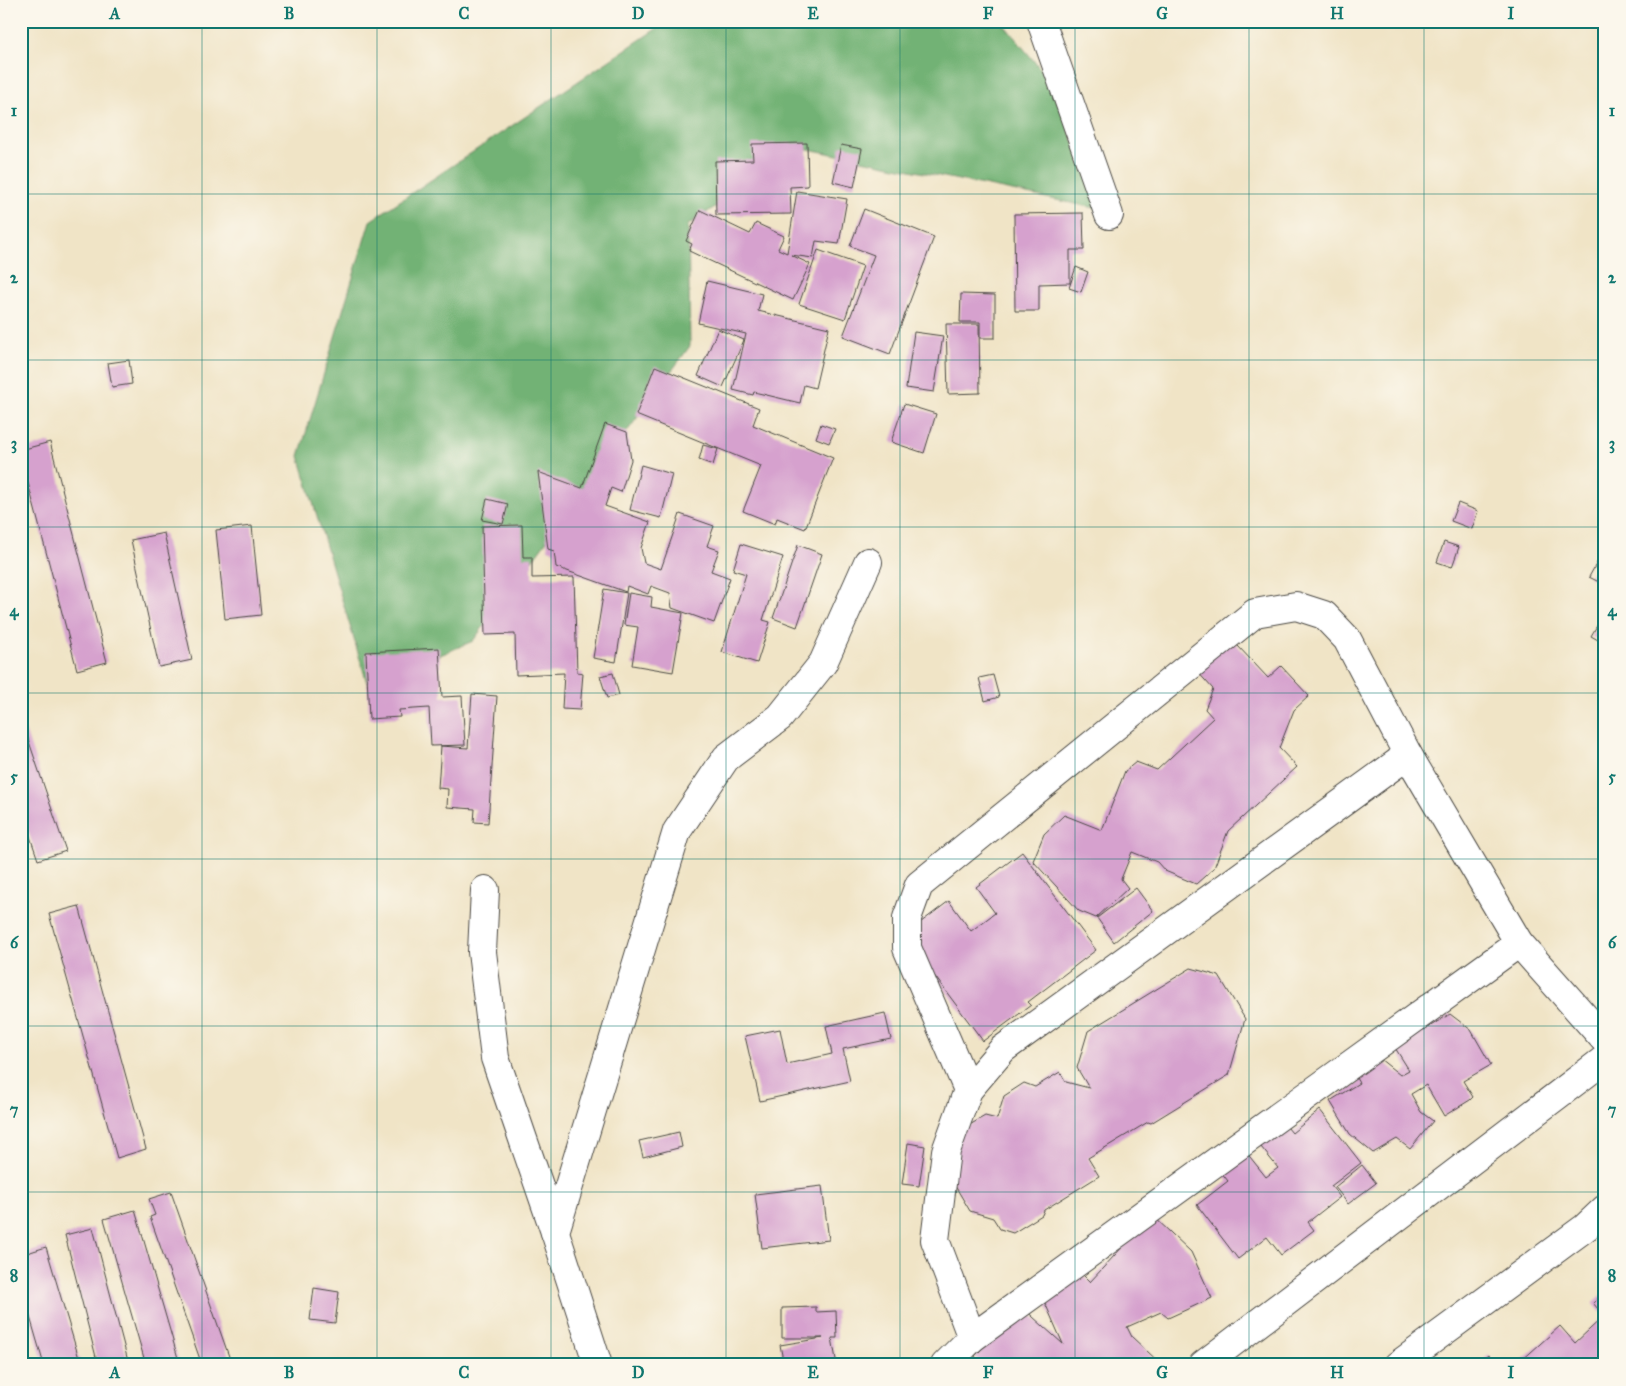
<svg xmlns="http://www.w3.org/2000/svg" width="1626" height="1386" font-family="'IM FELL Great Primer',serif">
  <rect width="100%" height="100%" fill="#fbf7ec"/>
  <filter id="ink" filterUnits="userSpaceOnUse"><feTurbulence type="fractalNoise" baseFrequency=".02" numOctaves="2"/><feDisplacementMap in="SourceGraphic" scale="10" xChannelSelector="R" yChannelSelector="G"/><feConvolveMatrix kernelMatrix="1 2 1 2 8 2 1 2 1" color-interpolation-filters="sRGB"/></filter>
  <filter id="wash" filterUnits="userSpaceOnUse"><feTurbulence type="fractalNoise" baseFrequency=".0096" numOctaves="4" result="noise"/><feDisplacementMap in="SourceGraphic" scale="20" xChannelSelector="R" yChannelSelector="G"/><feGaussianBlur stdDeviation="1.12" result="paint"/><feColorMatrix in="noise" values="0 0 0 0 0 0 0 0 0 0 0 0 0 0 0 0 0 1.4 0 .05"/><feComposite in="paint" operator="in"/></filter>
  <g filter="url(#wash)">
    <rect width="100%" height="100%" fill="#f0e4c6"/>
    <!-- forest -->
    <polygon fill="#72b274" stroke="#4e6e50" points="668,21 1001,21 1049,79 1100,209 803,148 688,225 690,346 473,641 368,686 299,456 370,221"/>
    <g id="blocks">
      <!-- building -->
      <g fill="#d6a1ce">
        <polygon points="807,143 808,186 790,187 791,214 716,215 715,161 753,160 752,144"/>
        <polygon points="841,145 862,149 854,187 833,182"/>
        <polygon points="797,191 847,199 839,244 816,241 813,258 791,255 810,264 793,300 689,251 692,244 686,241 700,210 750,234 756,223 784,236 778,249 787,253"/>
        <polygon points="864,209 934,237 890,354 843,336 874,255 850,246"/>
        <polygon points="1083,213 1084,250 1070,250 1070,283 1039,284 1039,311 1015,311 1014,214"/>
        <polygon points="818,250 863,266 845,319 799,304"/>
        <polygon points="1076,267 1088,272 1081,292 1069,288"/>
        <polygon points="707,281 762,294 758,311 829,328 815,388 804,385 800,403 754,392 753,395 733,390 746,334 698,323"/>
        <polygon points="961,294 995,295 995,338 980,338 980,322 960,322"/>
        <polygon points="946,324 979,324 980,393 948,394"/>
        <polygon points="718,329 744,340 723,387 698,376"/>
        <polygon points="914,332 943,336 934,392 906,388"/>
        <polygon points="129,360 132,384 112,387 108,363"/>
        <polygon points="655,366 759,408 753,425 833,458 805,529 777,518 775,524 743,511 761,466 636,415"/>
        <polygon points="904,404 936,414 924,453 891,442"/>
        <polygon points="605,424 627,432 631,460 621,492 611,488 605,506 650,522 641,548 644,563 661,569 680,514 714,526 707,546 719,550 711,571 730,578 714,623 672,608 670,593 651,586 648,594 627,586 626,592 556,567 554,551 548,549 538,472 582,488"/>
        <polygon points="821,424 835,429 829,443 816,438"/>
        <polygon points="50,442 107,662 77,670 21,456 21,450"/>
        <polygon points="703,445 718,449 713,465 699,460"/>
        <polygon points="641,465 672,474 661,518 630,510"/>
        <polygon points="487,499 508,504 503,524 482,520"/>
        <polygon points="1458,503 1478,511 1472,529 1451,521"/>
        <polygon points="522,525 523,557 532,557 532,578 574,577 577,672 583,673 580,710 562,709 564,673 516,675 515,634 485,635 482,526"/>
        <polygon points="252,526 261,615 225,619 216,530"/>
        <polygon points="164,533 192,660 159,667 131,540"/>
        <polygon points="1444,542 1459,547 1452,567 1437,562"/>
        <polygon points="741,544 783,557 763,620 770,622 757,663 722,652 746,574 733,570"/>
        <polygon points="798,545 822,554 797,627 773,618"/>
        <polygon points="1605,548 1605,585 1589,577"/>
        <polygon points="604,589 627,593 616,662 593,658"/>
        <polygon points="629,593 652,597 651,607 683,613 673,672 632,665 638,627 624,625"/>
        <polygon points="1598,624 1605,627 1605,644 1591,636"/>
        <polygon points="1222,629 1268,678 1281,666 1309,696 1294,710 1279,748 1297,767 1228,831 1214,868 1196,884 1165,871 1157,862 1132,852 1121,879 1128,888 1096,918 1079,911 1033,861 1044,834 1064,815 1102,830 1125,771 1136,762 1157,770 1213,718 1205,709 1213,689 1188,661"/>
        <polygon points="439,648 442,697 462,696 465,745 431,746 429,708 399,710 400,717 369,719 366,652"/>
        <polygon points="613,673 619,695 607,698 600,676"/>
        <polygon points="993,675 999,697 985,701 979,678"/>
        <polygon points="472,694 497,696 488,823 474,822 475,809 447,807 448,789 438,788 441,746 468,748"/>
        <polygon points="22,721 66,851 38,860 21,810"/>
        <polygon points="1022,852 1096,950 1028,1002 1031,1005 983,1041 904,935 949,901 971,931 995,913 976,887"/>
        <polygon points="1136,888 1153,911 1114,942 1097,918"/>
        <polygon points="79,906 146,1149 117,1158 49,914"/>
        <polygon points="1191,968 1219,976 1245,1019 1229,1075 1151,1123 1148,1122 1088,1158 1099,1176 1044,1210 1042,1215 1013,1233 1000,1229 993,1218 970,1211 945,1169 949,1137 985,1116 997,1119 1004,1096 1024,1083 1035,1087 1060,1072 1066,1082 1089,1088 1077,1068 1088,1031"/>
        <polygon points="885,1013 891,1039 843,1049 850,1081 760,1101 745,1036 780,1029 787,1064 832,1054 826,1026"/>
        <polygon points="1450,1014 1471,1030 1491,1065 1463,1081 1473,1097 1470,1100 1444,1116 1426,1085 1411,1094 1421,1112 1433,1121 1410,1149 1397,1139 1373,1153 1350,1134 1330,1101 1359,1083 1351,1070 1375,1055 1400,1075 1409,1070 1392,1043 1413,1022 1424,1030"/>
        <polygon points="1320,1110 1361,1163 1331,1186 1340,1197 1308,1222 1314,1230 1281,1255 1267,1237 1238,1259 1197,1205 1228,1181 1221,1172 1246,1152 1266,1177 1278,1168 1257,1142 1283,1122 1292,1133"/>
        <polygon points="679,1132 682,1147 643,1157 639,1141"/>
        <polygon points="908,1143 925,1146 919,1186 902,1184"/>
        <polygon points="1362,1165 1376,1183 1348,1204 1335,1187"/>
        <polygon points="822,1186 829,1240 762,1248 755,1194"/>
        <polygon points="171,1192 232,1365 202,1365 150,1217 155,1215 149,1199"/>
        <polygon points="135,1210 180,1365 146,1365 104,1219"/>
        <polygon points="1152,1215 1191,1252 1212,1298 1168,1318 1161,1312 1127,1327 1132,1337 1162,1365 1088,1365 1086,1362 1083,1365 979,1365 975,1356 1023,1308 1063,1344 1042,1296 1082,1274 1090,1282"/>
        <polygon points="93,1228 129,1365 98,1365 65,1235"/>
        <polygon points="46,1247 81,1365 44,1365 21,1286 21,1255"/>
        <polygon points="314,1288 339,1292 335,1323 310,1320"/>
        <polygon points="1605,1292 1605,1365 1523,1365 1520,1362 1560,1326 1575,1343 1604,1316 1593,1303"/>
        <polygon points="816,1307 816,1312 836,1311 837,1338 832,1338 837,1365 784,1365 780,1345 823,1338 782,1338 782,1308"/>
        <polygon points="1489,1355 1496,1365 1477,1365"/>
      </g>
    </g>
  </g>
  <g filter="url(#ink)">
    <use href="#blocks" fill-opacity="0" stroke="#494742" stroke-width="1"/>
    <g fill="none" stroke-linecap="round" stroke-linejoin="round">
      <defs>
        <g id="minor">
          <polyline points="1041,21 1109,215"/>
          <polyline points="485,890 482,952 495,1058 555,1232"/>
          <polyline points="968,1090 907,948 907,918 919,885 1255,613 1296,606 1324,615 1347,639 1408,755 1519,943 1605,1040"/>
          <polyline points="972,1338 935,1240 946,1151 968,1090 1003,1049 1408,755"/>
          <polyline points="598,1365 555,1232 677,831 726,758 780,717 823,663 868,562"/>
          <polyline points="945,1365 972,1338 1519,943"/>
          <polyline points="1203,1365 1605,1059"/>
          <polyline points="1398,1365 1586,1227 1605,1209"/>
        </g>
      </defs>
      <!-- minor casing -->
      <use href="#minor" stroke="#494742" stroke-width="30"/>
      <!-- minor -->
      <use href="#minor" stroke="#fff" stroke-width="28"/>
    </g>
  </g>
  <!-- grid -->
  <path fill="none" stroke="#0f766e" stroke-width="1" stroke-opacity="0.55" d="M 202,21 L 202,1365M 377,21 L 377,1365M 551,21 L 551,1365M 726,21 L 726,1365M 900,21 L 900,1365M 1075,21 L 1075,1365M 1249,21 L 1249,1365M 1424,21 L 1424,1365M 21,194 L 1605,194M 21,360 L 1605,360M 21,527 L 1605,527M 21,693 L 1605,693M 21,859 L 1605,859M 21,1026 L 1605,1026M 21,1192 L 1605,1192"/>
  <!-- margin -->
  <rect width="1626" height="1386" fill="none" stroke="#fbf7ec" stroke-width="55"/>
  <rect x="28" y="28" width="1570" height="1330" fill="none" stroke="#0f766e" stroke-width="2"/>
  <g font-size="16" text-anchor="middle" font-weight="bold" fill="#0f766e">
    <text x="115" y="19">A</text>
    <text x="289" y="19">B</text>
    <text x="464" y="19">C</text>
    <text x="638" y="19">D</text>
    <text x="813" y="19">E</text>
    <text x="988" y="19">F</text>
    <text x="1162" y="19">G</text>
    <text x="1337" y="19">H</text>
    <text x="1511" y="19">I</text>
    <text x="14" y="116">1</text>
    <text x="1612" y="116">1</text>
    <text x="14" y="283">2</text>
    <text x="1612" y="283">2</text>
    <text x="14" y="449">3</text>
    <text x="1612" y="449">3</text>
    <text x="14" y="616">4</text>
    <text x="1612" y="616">4</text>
    <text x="14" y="782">5</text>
    <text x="1612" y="782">5</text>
    <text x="14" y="948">6</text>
    <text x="1612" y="948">6</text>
    <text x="14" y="1115">7</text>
    <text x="1612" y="1115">7</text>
    <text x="14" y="1281">8</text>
    <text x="1612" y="1281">8</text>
    <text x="115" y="1378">A</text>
    <text x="289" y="1378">B</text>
    <text x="464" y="1378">C</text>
    <text x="638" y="1378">D</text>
    <text x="813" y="1378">E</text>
    <text x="988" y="1378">F</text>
    <text x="1162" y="1378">G</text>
    <text x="1337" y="1378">H</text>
    <text x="1511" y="1378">I</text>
  </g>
</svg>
